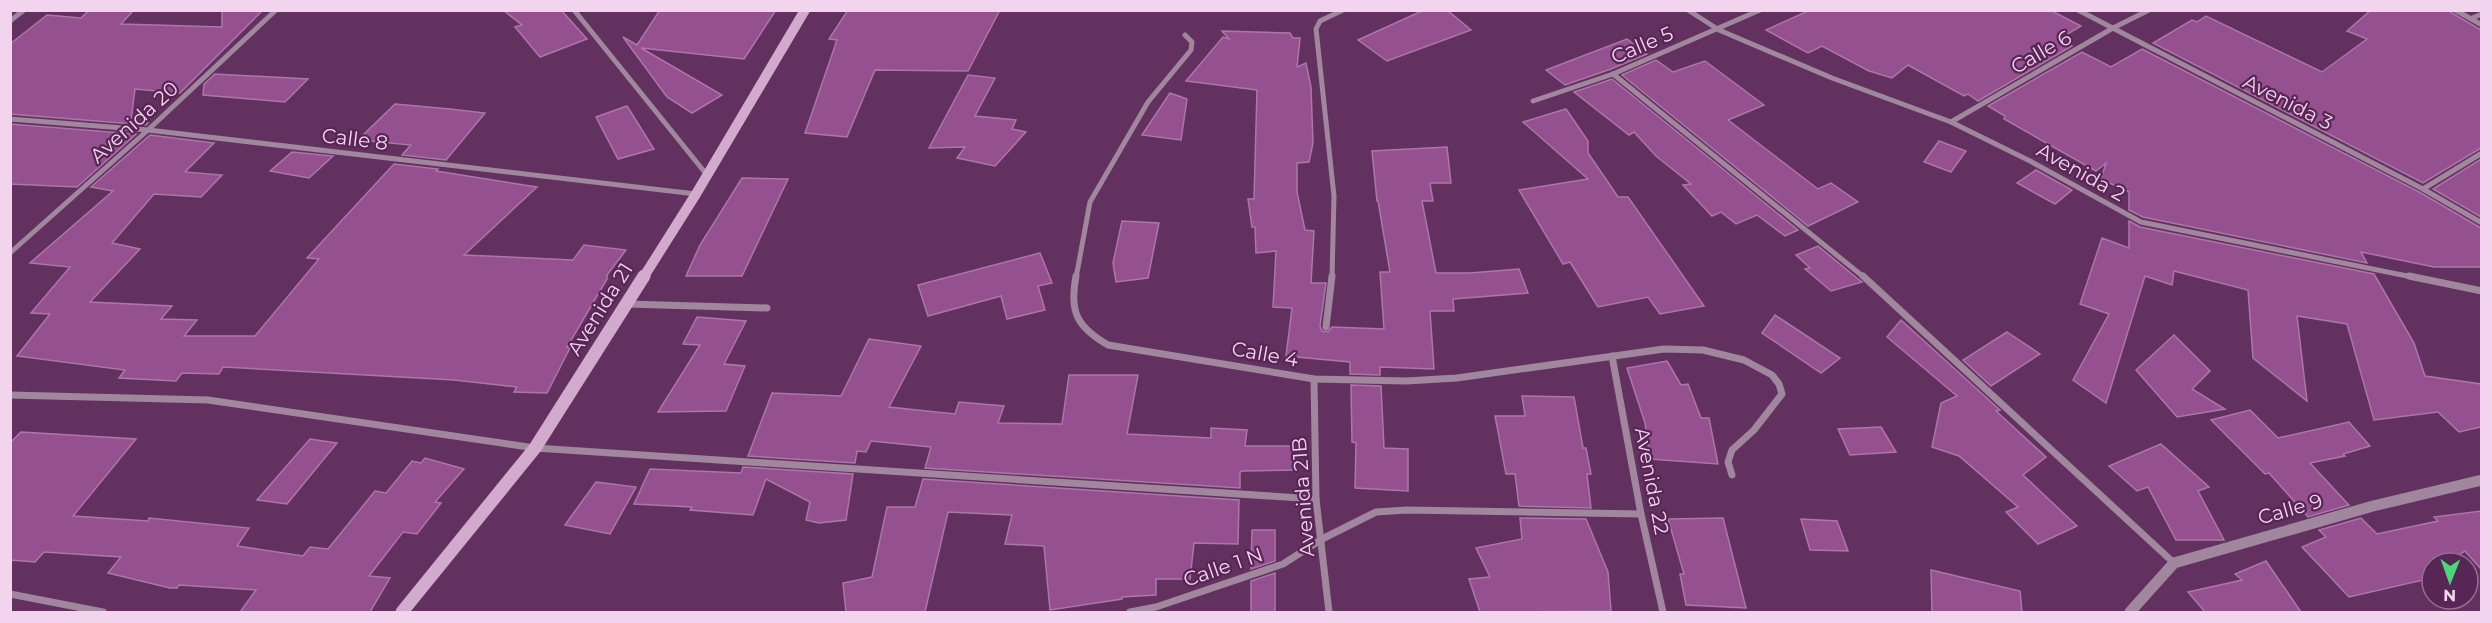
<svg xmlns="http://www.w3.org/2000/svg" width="2492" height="623" font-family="Montserrat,sans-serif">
  <rect width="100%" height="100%" fill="#63315f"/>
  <!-- building -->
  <g fill="#95508f" stroke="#ad76a8" stroke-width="1.5">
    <polygon points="89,10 134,10 121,24 222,27 222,10 263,10 180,93 135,89 131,120 148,123 146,125 10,114 10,44 47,15 81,18"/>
    <polygon points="503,10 561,10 587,39 540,57 515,27 522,25"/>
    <polygon points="660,10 776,10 744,59 641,48 722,95 692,113 667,97 623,37 637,45"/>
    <polygon points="848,10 1000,10 968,71 875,70 847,137 805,133 837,40 829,39"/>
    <polygon points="1424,10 1447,10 1471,30 1387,61 1358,40"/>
    <polygon points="1810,10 2050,10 2081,26 2059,39 2072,46 1978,101 1968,94 1964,96 1908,65 1892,78 1869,71 1822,46 1808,53 1766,30"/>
    <polygon points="2371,10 2447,10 2481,30 2481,148 2423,183 2153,43 2192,20 2197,22 2206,16 2322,72 2367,39 2347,31"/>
    <polygon points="1222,31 1290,33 1293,38 1300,38 1297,67 1306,63 1311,87 1313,143 1309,162 1297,163 1297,192 1305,230 1314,231 1311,283 1326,283 1320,326 1322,331 1328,332 1332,327 1384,329 1380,272 1390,272 1378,201 1377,201 1372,151 1447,147 1451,183 1430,183 1433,201 1422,201 1436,273 1470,273 1519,269 1528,293 1453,299 1454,311 1430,311 1434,369 1380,367 1380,375 1350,374 1350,362 1286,356 1292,308 1273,307 1276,251 1256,253 1255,227 1252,227 1248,199 1254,199 1257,90 1186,81 1223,37 1229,39"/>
    <polygon points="1627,39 1647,54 1611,69 1565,85 1546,70"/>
    <polygon points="2142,49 2421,193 2481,228 2481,267 2434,267 2361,252 2367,263 2143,217 2129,210 2129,192 2101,179 2106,163 2096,171 2004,119 2005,116 1988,106 2082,52 2111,67"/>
    <polygon points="1656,60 1673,72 1705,61 1764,105 1728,120 1818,189 1831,183 1858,202 1808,226 1622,75"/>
    <polygon points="215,74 308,79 285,102 203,95 204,84"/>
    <polygon points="968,75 995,78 975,116 1016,120 1012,129 1026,132 995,166 957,158 965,147 929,148"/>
    <polygon points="1612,79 1798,230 1785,236 1757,215 1736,224 1721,212 1712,216 1683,185 1691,184 1656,156 1634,132 1629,135 1574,92"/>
    <polygon points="1170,93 1187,99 1181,140 1142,135"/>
    <polygon points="395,104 450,109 485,113 446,160 402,155 411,145 358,140"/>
    <polygon points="627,106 654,149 618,159 596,117"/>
    <polygon points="1566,109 1588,141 1588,153 1618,197 1628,197 1704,306 1660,314 1648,297 1598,307 1570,262 1563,264 1519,190 1588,179 1523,122"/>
    <polygon points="10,124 136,134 77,187 10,184"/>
    <polygon points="150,135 214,143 185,172 222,175 201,197 154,194 112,243 140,249 90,302 172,306 161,319 197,320 184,336 255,336 319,259 307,258 394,164 438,169 436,171 537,187 464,255 573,260 584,245 626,250 607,275 607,279 567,347 570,348 547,393 514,392 517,387 454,380 223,367 219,374 182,373 176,381 119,378 125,370 17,356 50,314 31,313 70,267 30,263 113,191 91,187"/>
    <polygon points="1939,141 1966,151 1951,172 1924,162"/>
    <polygon points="292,152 333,156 309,178 270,171"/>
    <polygon points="2481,159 2481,217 2433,189"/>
    <polygon points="2036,170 2072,190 2055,204 2017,183"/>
    <polygon points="742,178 788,179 742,276 686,276 700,245"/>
    <polygon points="1122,221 1159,223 1148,278 1116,282 1113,263"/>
    <polygon points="2129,221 2140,227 2374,274 2414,343 2425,376 2481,384 2481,427 2459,432 2438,412 2374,420 2347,324 2297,316 2307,401 2253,358 2248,290 2174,271 2172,285 2145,276 2106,403 2073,380 2109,314 2080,304 2102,238 2129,248"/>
    <polygon points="1818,246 1858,279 1862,282 1831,291 1805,269 1810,268 1796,255"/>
    <polygon points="1040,253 1052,283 1038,286 1045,310 1007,319 1001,296 928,316 918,285"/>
    <polygon points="1775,315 1840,358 1821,373 1762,333"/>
    <polygon points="697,317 746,321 724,364 745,366 726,411 658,412 700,345 683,344"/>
    <polygon points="1901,320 2000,410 1996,411 2046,457 2023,475 2077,526 2038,544 2006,512 2018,507 1959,456 1932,447 1941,403 1957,396 1887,337"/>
    <polygon points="2007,332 2040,354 1991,386 1963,360"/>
    <polygon points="2174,335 2210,371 2192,389 2225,409 2177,417 2136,370"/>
    <polygon points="869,339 921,346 889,407 955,414 959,402 1004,406 998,423 1062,424 1069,375 1138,375 1127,434 1211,438 1211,428 1247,430 1245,446 1295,446 1296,470 1243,471 1240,472 1240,488 925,468 931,447 871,441 866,452 857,451 855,463 748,456 772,393 841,396"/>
    <polygon points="1667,361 1681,385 1688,384 1701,418 1709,418 1718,464 1650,459 1645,423 1627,368"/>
    <polygon points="1351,385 1381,386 1384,448 1408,449 1408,491 1355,488 1356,443 1352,442"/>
    <polygon points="1522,396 1574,397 1583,448 1586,448 1591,474 1587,474 1591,508 1519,506 1515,474 1506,474 1495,416 1525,416"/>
    <polygon points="2250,410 2278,438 2349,422 2370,446 2343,454 2345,456 2310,463 2349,505 2308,517 2269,473 2265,474 2211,420"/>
    <polygon points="1881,427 1896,452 1850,455 1838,429"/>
    <polygon points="21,432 136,439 73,516 148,521 149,518 249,528 237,546 303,556 310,547 328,549 375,491 386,493 412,461 421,463 425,458 464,469 435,502 441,503 417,534 403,532 369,576 390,578 370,612 240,612 256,590 179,585 177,588 170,588 108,573 121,557 44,552 35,562 10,560 10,443"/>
    <polygon points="310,439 337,443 287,504 257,500"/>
    <polygon points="2161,444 2209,487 2198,491 2224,540 2176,540 2148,487 2137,491 2109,466"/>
    <polygon points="743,467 853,474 846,520 819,523 806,520 810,502 766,479 753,515 690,510 692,507 634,504 650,469 741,473"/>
    <polygon points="923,479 1239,500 1238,544 1194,543 1190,579 1156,579 1156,595 1122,597 1122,599 1050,610 1044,546 1005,544 1012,515 948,512 925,612 846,612 843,583 872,577 887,507 915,507"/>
    <polygon points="596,482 636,487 610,534 565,525"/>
    <polygon points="2481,511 2481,569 2465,551 2447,563 2432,563 2432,578 2349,597 2302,547 2326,537 2319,530 2361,518 2377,534 2438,521 2434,517"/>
    <polygon points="1520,518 1586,519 1608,572 1611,611 1480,612 1469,579 1490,577 1476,548 1522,539"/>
    <polygon points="1723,518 1746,608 1686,605 1680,574 1684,574 1668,519"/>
    <polygon points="1801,519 1837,521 1848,551 1810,550"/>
    <polygon points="1252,530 1275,530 1275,561 1251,569"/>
    <polygon points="2266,561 2301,612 2205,612 2188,592 2242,580 2235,574"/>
    <polygon points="1931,570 2020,591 2022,612 1932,612"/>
    <polygon points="1275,573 1275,612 1251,612 1251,581"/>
  </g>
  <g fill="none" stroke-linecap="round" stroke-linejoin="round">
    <!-- minor-far1 -->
    <g stroke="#a0879d" stroke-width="5">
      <polyline points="574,10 707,175"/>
      <polyline points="1688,10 1719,30 1832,78 1951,122 2030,161 2141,222 2417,278"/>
      <polyline points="2078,10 2423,189 2482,223"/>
      <polyline points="2455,10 2482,25"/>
      <polyline points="2472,18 2482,14"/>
      <polyline points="10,21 24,10"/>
      <polyline points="1613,74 1865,278"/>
      <polyline points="1533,101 1613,74 1760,10"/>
      <polyline points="10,119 148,130 696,194"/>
      <polyline points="1951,122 2113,28 2149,10"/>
      <polyline points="2423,189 2482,153"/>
      <polyline points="10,253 148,130 276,10"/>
      <polyline points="1076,278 1090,202 1148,102 1191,50 1192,42 1185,35"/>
      <polyline points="1332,278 1334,196 1316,29 1320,21 1343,10"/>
    </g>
    <!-- minor -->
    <g stroke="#a0879d" stroke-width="7">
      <path d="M 1076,276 C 1069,312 1077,327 1108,345 L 1314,379 L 1406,381 L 1457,378 L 1664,349 L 1703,350 L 1744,360 L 1772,375 L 1779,384 L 1782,394 L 1754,430 L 1732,450 L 1728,462 L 1732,475"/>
      <polyline points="1863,276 2174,563"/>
      <polyline points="2409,276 2482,291"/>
      <polyline points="627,304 767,308"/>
      <polyline points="1326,327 1332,276"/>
      <polyline points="1612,356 1641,514 1663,612"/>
      <polyline points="1314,379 1316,499 1329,612"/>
      <polyline points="10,395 208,400 535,448 1316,499"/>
      <polyline points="10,594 103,612"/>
      <polyline points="1130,612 1156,607 1283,564 1322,539 1376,512 1407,510 1641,514"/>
    </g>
    <!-- tertiary -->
    <polyline stroke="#a0879d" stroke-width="11" points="2130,612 2174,563 2373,506 2482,480"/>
    <!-- secondary-far1 -->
    <polyline stroke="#d2aacd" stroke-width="10" points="643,278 696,194 805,10"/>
    <!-- secondary -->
    <polyline stroke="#d2aacd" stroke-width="13" points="402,612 535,448 644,276"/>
  </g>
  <g text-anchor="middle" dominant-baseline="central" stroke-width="4.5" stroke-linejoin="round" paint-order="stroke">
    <!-- street labels -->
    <g font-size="20" fill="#f3d4ef" stroke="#582654">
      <text transform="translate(1642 45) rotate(-23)">Calle 5</text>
      <text transform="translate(2041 52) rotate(-30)">Calle 6</text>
      <text transform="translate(2288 102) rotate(27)">Avenida 3</text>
      <text transform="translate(134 122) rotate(-42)">Avenida 20</text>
      <text transform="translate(355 139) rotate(7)">Calle 8</text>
      <text transform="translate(2081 172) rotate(29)">Avenida 2</text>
      <text transform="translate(600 309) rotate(-58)">Avenida 21</text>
      <text transform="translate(1265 354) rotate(10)">Calle 4</text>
      <text transform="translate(1652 481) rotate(79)">Avenida 22</text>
      <text transform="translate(1303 497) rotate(-94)">Avenida 21B</text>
      <text transform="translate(2290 509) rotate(-16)">Calle 9</text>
      <text transform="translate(1223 567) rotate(-19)">Calle 1 N</text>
    </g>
  </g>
  <!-- border -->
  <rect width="2492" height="623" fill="none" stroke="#f3d4ef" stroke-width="24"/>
  <!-- north arrow -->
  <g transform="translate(2450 581) rotate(181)"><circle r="28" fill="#582654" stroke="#966c92" stroke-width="1.5"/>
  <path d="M0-4.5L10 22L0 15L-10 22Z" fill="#4bd677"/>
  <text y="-9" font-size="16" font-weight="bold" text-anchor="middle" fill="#f3d4ef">N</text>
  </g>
</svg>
